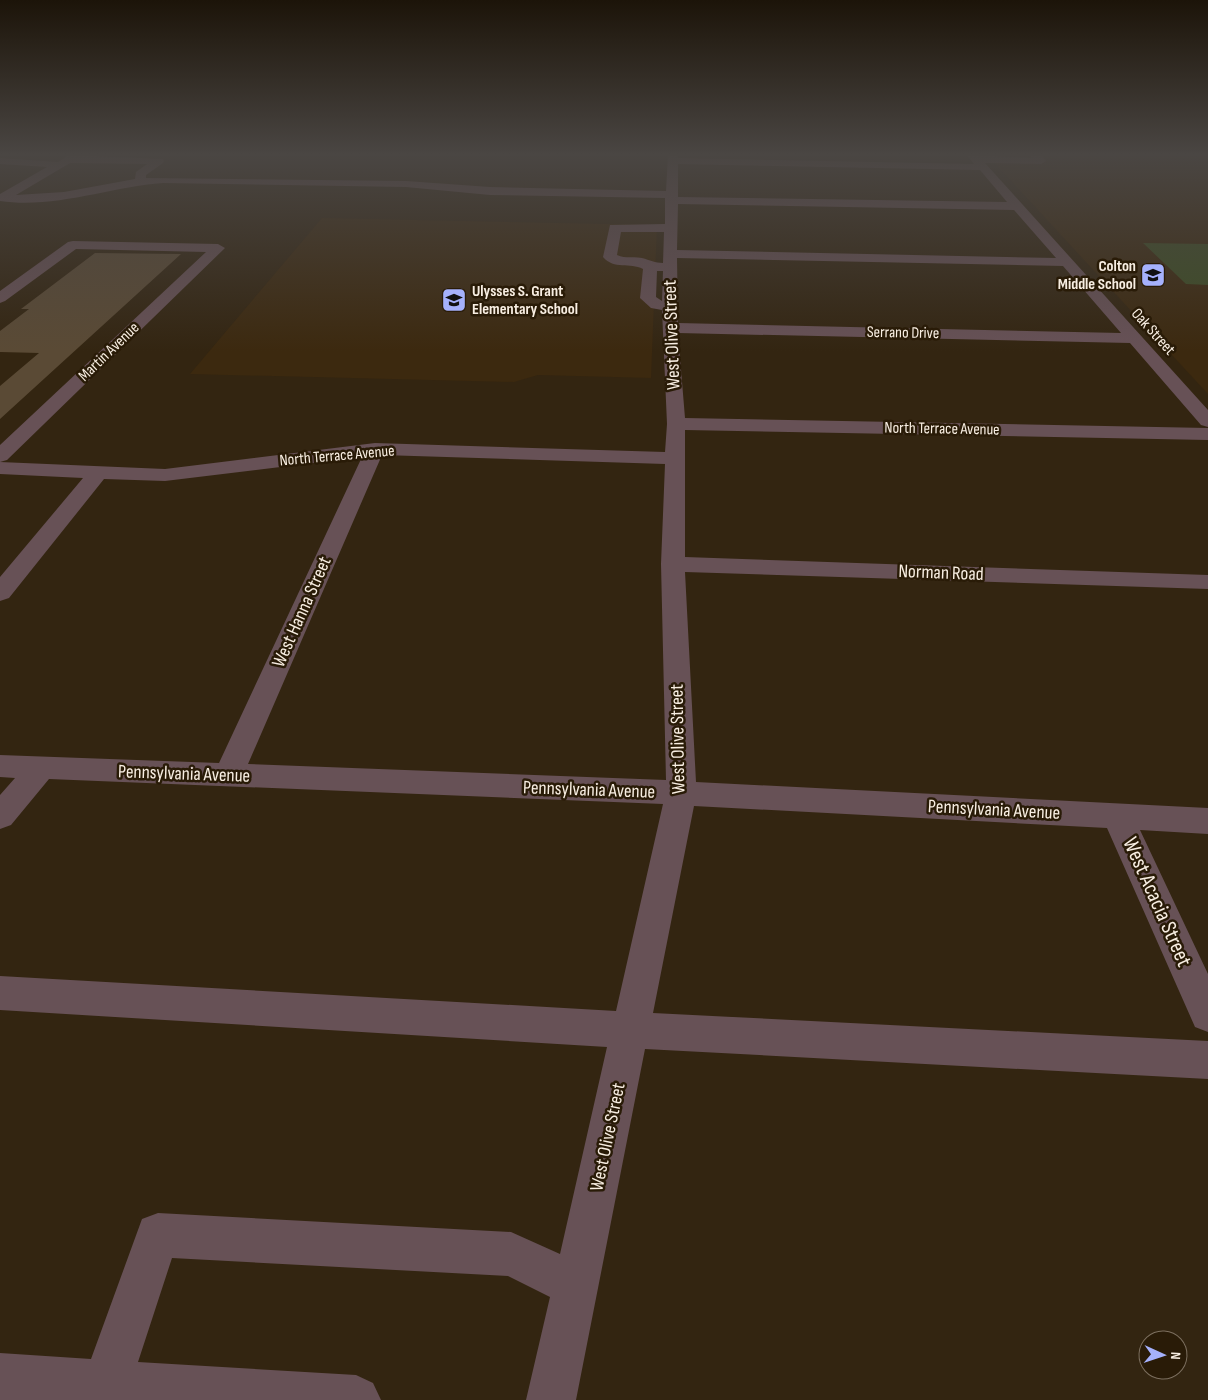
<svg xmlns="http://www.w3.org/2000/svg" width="1208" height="1400" font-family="'Sofia Sans Condensed',sans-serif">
  <rect width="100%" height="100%" fill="#332511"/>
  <!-- built -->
  <g fill="#3c290f">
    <polygon points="987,155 1208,155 1208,394"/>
    <polygon points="322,218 657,225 651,378 538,375 514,382 190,374"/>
  </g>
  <!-- green -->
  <polygon fill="#3d4d24" points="1143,243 1208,244 1208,285 1186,284"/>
  <!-- building -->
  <polygon fill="#5a4a35" points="95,253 181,254 0,419 0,386 39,353 0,352 0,331 29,309 21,309"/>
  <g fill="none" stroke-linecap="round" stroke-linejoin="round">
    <!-- minor -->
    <path fill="#675156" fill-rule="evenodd" d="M 69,155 L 163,159 L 164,161 L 163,163 L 146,175 L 146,178 L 406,181 L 490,187 L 666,191 L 668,155 L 678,155 L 678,158 L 974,164 L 967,155 L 1032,158 L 1030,155 L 1041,155 L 1046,161 L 1041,164 L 985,163 L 1208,410 L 1208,427 L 1201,425 L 1130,343 L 678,333 L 685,418 L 1208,428 L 1208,440 L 685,430 L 685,557 L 1208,575 L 1208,589 L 685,572 L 696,782 L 1208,808 L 1208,834 L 1140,830 L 1208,974 L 1208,1032 L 1195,1027 L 1107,828 L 694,806 L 653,1013 L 1208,1041 L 1208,1079 L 645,1049 L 576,1400 L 526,1400 L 550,1297 L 508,1276 L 172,1258 L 138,1362 L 356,1375 L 373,1383 L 381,1400 L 0,1400 L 0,1353 L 91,1359 L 142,1219 L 158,1213 L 511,1232 L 560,1254 L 607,1047 L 0,1010 L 0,976 L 616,1011 L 663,804 L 49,779 L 11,825 L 0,829 L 0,795 L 15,778 L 0,777 L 0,755 L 219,763 L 362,457 L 165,481 L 104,479 L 9,598 L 0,601 L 0,577 L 83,478 L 0,474 L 0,445 L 206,252 L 76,249 L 5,301 L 0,303 L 0,291 L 68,242 L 73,241 L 218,244 L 225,248 L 7,460 L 0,462 L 165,469 L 375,443 L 665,452 L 667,424 L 662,310 L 651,308 L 640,298 L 643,269 C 630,262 614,270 603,257 L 610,225 L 665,224 L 665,198 L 490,195 L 406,187 L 163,183 C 109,187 55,209 0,201 L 0,194 L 47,167 L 0,164 L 0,158 L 58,162 ZM 70,163 L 147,164 L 136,172 L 135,179 L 64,192 L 16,195 ZM 678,164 L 980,170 L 1007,202 L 678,197 ZM 678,204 L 1014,210 L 1056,258 L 677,250 ZM 621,232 L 664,232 L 663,263 C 655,263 650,260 642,258 C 634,256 626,259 617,255 ZM 677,258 L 1063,266 L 1121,333 L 678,323 ZM 657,271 L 663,271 L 662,301 L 656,297 ZM 382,455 L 665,464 L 661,564 L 666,780 L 248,764 Z"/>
  </g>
  <!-- sky -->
  <linearGradient id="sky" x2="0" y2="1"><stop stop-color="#1c1409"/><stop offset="0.44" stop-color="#4a4643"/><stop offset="1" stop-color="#4a4643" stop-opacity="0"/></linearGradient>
  <rect width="1208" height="351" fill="url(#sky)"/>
  <!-- icons -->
  <defs>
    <symbol id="school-square" viewBox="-11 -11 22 22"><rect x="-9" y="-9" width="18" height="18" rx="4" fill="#a5b1fc" stroke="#291b07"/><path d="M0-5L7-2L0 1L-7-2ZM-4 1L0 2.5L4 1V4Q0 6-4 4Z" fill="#111"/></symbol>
  </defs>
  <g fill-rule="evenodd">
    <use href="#school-square" x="1139" y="261" width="28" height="28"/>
    <use href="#school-square" x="440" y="286" width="28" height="28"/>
  </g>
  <g text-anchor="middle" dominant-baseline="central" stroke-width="5" stroke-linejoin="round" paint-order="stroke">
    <!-- far-poi labels -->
    <g font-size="16" font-weight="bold" fill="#f8eee2" stroke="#291b07" text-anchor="end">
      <text x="1136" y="266">Colton<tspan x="1136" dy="18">Middle School</tspan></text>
      <text x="472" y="291" text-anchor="start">Ulysses S. Grant<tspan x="472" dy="18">Elementary School</tspan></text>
    </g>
    <!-- far-street labels -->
    <g font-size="16" fill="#f8eee2" stroke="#291b07">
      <text transform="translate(1153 332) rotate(48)">Oak Street</text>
      <text transform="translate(903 333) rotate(1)">Serrano Drive</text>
      <text transform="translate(109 352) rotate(-44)">Martin Avenue</text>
      <text transform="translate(942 429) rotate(1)">North Terrace Avenue</text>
      <text transform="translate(337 456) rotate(-5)">North Terrace Avenue</text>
    </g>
    <!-- street labels -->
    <g font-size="19" fill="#f8eee2" stroke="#291b07">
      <text transform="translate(672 335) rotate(-92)">West Olive Street</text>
      <text transform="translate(941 573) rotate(2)">Norman Road</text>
      <text transform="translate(302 612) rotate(-66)">West Hanna Street</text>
      <text transform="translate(678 739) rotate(-91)">West Olive Street</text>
      <text transform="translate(184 774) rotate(2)">Pennsylvania Avenue</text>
      <text transform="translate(589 790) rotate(2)">Pennsylvania Avenue</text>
      <text transform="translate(994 810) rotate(3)">Pennsylvania Avenue</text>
      <text transform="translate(608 1137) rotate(-78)">West Olive Street</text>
    </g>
    <!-- near-street labels -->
    <g font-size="22" fill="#f8eee2" stroke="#291b07">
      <text transform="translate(1157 902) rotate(66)">West Acacia Street</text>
    </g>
  </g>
  <!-- north arrow -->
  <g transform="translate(1163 1355) rotate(93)"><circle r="24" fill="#291b07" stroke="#7c6f5f"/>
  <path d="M0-4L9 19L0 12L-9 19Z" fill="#a5b1fc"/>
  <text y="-8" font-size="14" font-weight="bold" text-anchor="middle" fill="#f8eee2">N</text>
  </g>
</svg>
